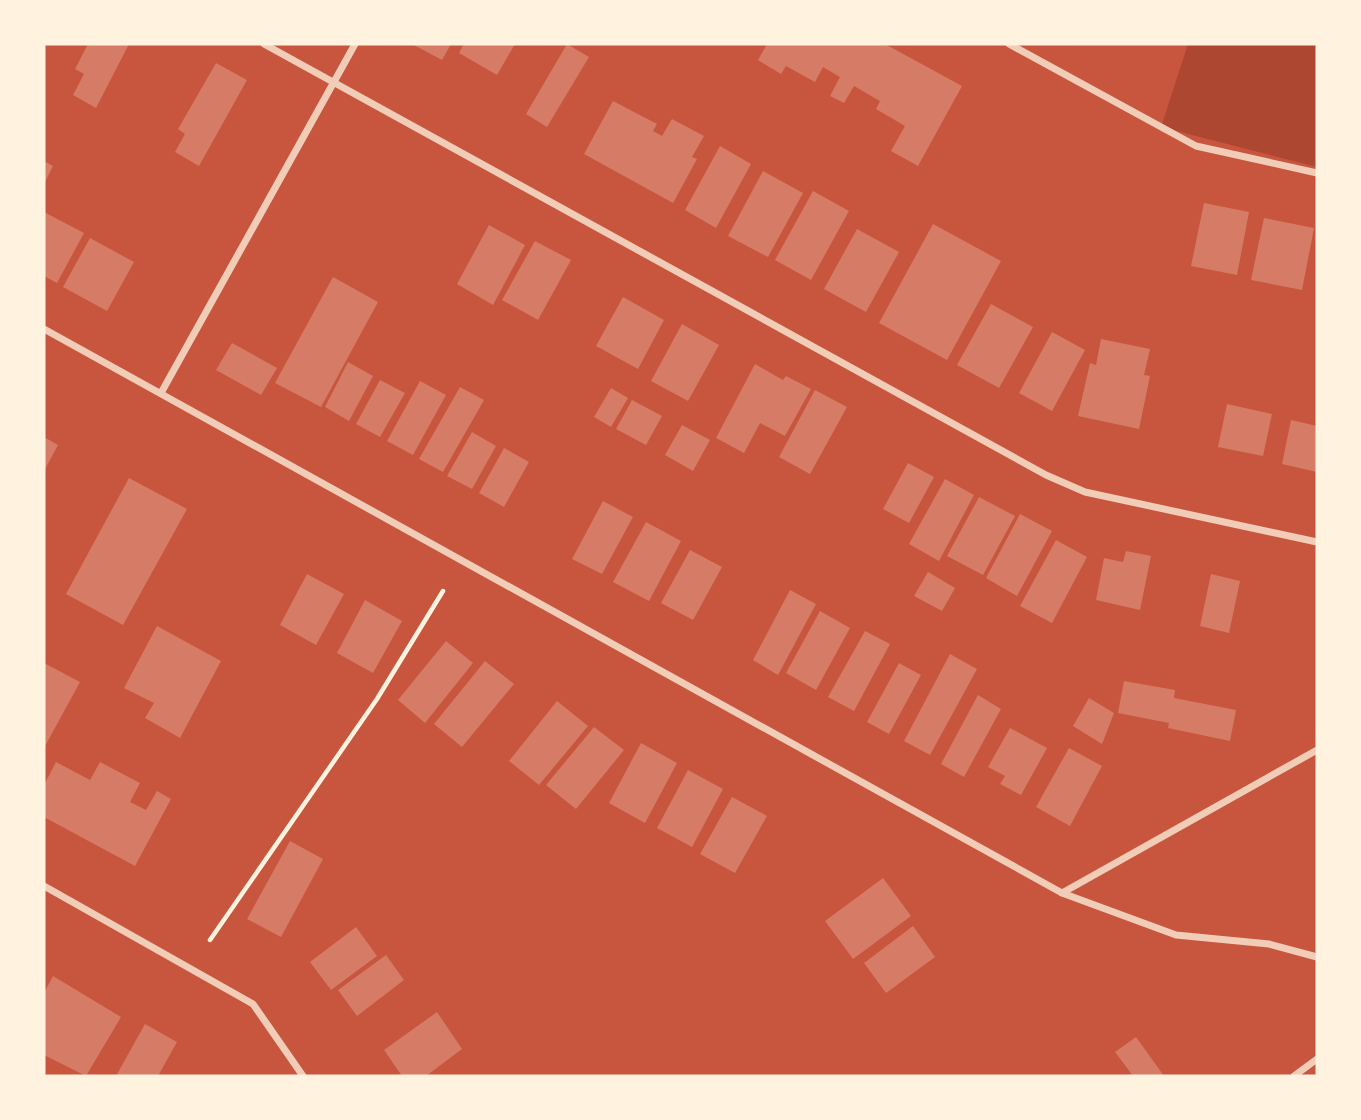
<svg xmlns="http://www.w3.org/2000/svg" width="1361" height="1120" font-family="Mulish,sans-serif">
  <rect width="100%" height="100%" fill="#c8553d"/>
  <!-- green -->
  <polygon fill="#ae4732" points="1188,44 1317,44 1317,167 1161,127"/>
  <!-- building -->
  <g fill="#d67c66">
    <polygon points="88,44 129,44 96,108 73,95 84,74 75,69"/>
    <polygon points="412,44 451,44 442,60"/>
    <polygon points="464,44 515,44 497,75 459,53"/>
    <polygon points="567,44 589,57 547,127 526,114"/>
    <polygon points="767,44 885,44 962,86 918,166 891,151 905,126 876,109 880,101 854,86 844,103 830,96 840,77 823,67 815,82 786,66 781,74 758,60"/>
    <polygon points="216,63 247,80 199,166 175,152 185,134 178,129"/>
    <polygon points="613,101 657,124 653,131 662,136 672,119 704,136 692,157 697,159 673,203 584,154"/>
    <polygon points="720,146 751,164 716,228 685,210"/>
    <polygon points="44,161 53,166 44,184"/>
    <polygon points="763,171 803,193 768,257 728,236"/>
    <polygon points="813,191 849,211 811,280 775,260"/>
    <polygon points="1204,203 1249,212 1237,275 1191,266"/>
    <polygon points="44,212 84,233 57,283 44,276"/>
    <polygon points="1264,218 1314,228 1302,290 1251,280"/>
    <polygon points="933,224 1001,261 947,360 879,323"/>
    <polygon points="489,225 525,245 493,305 457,284"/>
    <polygon points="857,229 899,252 866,312 824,289"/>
    <polygon points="90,238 134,262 107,311 63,287"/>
    <polygon points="535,241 571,260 538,320 502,300"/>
    <polygon points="333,277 378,302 321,407 275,383"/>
    <polygon points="623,297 664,320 638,369 596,346"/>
    <polygon points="991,304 1033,327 999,388 957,365"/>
    <polygon points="682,324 719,345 688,401 651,381"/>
    <polygon points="1052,332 1085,350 1052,411 1019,393"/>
    <polygon points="1101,339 1150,349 1144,375 1150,376 1139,429 1078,416 1090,363 1096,365"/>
    <polygon points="232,343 277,368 261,395 216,370"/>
    <polygon points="348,362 373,376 349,421 325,407"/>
    <polygon points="755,364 783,380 786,376 811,389 785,436 760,423 744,453 716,438"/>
    <polygon points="380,380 405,393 380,437 356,424"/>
    <polygon points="420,381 446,395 413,455 387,441"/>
    <polygon points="460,387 484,400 443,472 419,459"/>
    <polygon points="611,388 628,398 611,427 594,417"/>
    <polygon points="815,390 847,407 810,474 779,457"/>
    <polygon points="632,400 662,416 646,445 616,429"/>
    <polygon points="1227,404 1272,414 1263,456 1218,447"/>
    <polygon points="1291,420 1317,426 1317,472 1282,464"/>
    <polygon points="682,425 710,440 693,471 665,455"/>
    <polygon points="472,432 496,446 472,489 447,476"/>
    <polygon points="44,437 58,445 44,471"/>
    <polygon points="504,448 529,462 504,507 479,493"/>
    <polygon points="908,463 934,477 909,523 883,509"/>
    <polygon points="129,478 187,509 123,625 66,594"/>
    <polygon points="945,479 974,495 939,561 909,544"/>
    <polygon points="979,497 1015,516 983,575 947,556"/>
    <polygon points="603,501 633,517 602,574 572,559"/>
    <polygon points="1020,514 1052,531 1017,596 986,578"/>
    <polygon points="646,522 681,541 649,601 613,582"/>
    <polygon points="1056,540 1087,557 1052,623 1020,606"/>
    <polygon points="690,550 722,567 693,620 661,603"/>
    <polygon points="1126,551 1151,556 1140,610 1096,600 1104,558 1123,562"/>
    <polygon points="928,572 955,588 942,611 914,596"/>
    <polygon points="307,574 344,594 316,645 280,625"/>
    <polygon points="1211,574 1240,581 1229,633 1200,626"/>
    <polygon points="790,590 816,604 778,675 753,660"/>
    <polygon points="365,600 402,621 373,673 337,653"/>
    <polygon points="820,611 850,628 816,690 786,673"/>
    <polygon points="157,626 221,661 180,738 145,718 154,703 124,688"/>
    <polygon points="865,631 890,644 854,711 828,697"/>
    <polygon points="446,641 473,663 425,723 398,700"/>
    <polygon points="950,654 977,669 930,755 904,741"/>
    <polygon points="485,661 514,684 462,747 434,724"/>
    <polygon points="44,663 80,682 44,748"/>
    <polygon points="899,663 921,675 889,734 867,722"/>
    <polygon points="1124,681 1175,690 1174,698 1236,710 1230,741 1168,728 1169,723 1118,713"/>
    <polygon points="978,695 1001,709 964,777 941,764"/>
    <polygon points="1089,698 1114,713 1102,744 1073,726"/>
    <polygon points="557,701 588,726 539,785 509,761"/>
    <polygon points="594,727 624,750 576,809 546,785"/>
    <polygon points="1010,728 1047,748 1021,795 1000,784 1005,776 988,767"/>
    <polygon points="641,743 677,763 645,823 609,803"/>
    <polygon points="1069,748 1102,766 1070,826 1036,807"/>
    <polygon points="56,762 90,780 100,762 140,783 130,802 146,810 157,791 171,799 135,866 44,817 44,785"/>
    <polygon points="688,770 723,789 692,847 657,828"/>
    <polygon points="732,797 767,816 735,873 700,854"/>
    <polygon points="290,841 323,859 281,937 247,919"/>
    <polygon points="883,878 911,916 853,959 825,921"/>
    <polygon points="913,926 935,957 886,993 864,963"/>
    <polygon points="356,927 377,956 331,990 310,962"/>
    <polygon points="386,955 404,980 357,1016 338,990"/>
    <polygon points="53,976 121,1017 86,1076 44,1055 44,993"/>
    <polygon points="437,1012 462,1049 426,1076 402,1076 384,1050"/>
    <polygon points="145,1024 177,1042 158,1076 116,1076"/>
    <polygon points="1136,1037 1164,1076 1133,1076 1115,1052"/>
  </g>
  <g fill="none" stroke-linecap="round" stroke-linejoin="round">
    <!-- path -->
    <polyline stroke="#fff3e0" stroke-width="4.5" points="210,940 377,699 443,591"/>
    <!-- minor -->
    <g stroke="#f1ccb7" stroke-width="7">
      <polyline points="264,44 1046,475 1085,492 1317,542"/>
      <polyline points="1009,44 1196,146 1317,173"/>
      <polyline points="44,329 1062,893 1317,750"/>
      <polyline points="161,393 355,44"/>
      <polyline points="44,886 253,1004 303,1076"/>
      <polyline points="1062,893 1176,935 1269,944 1317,957"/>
      <polyline points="1294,1076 1317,1059"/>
    </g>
  </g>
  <!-- border -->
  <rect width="1361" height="1120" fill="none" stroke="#fff3e0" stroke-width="91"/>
</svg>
